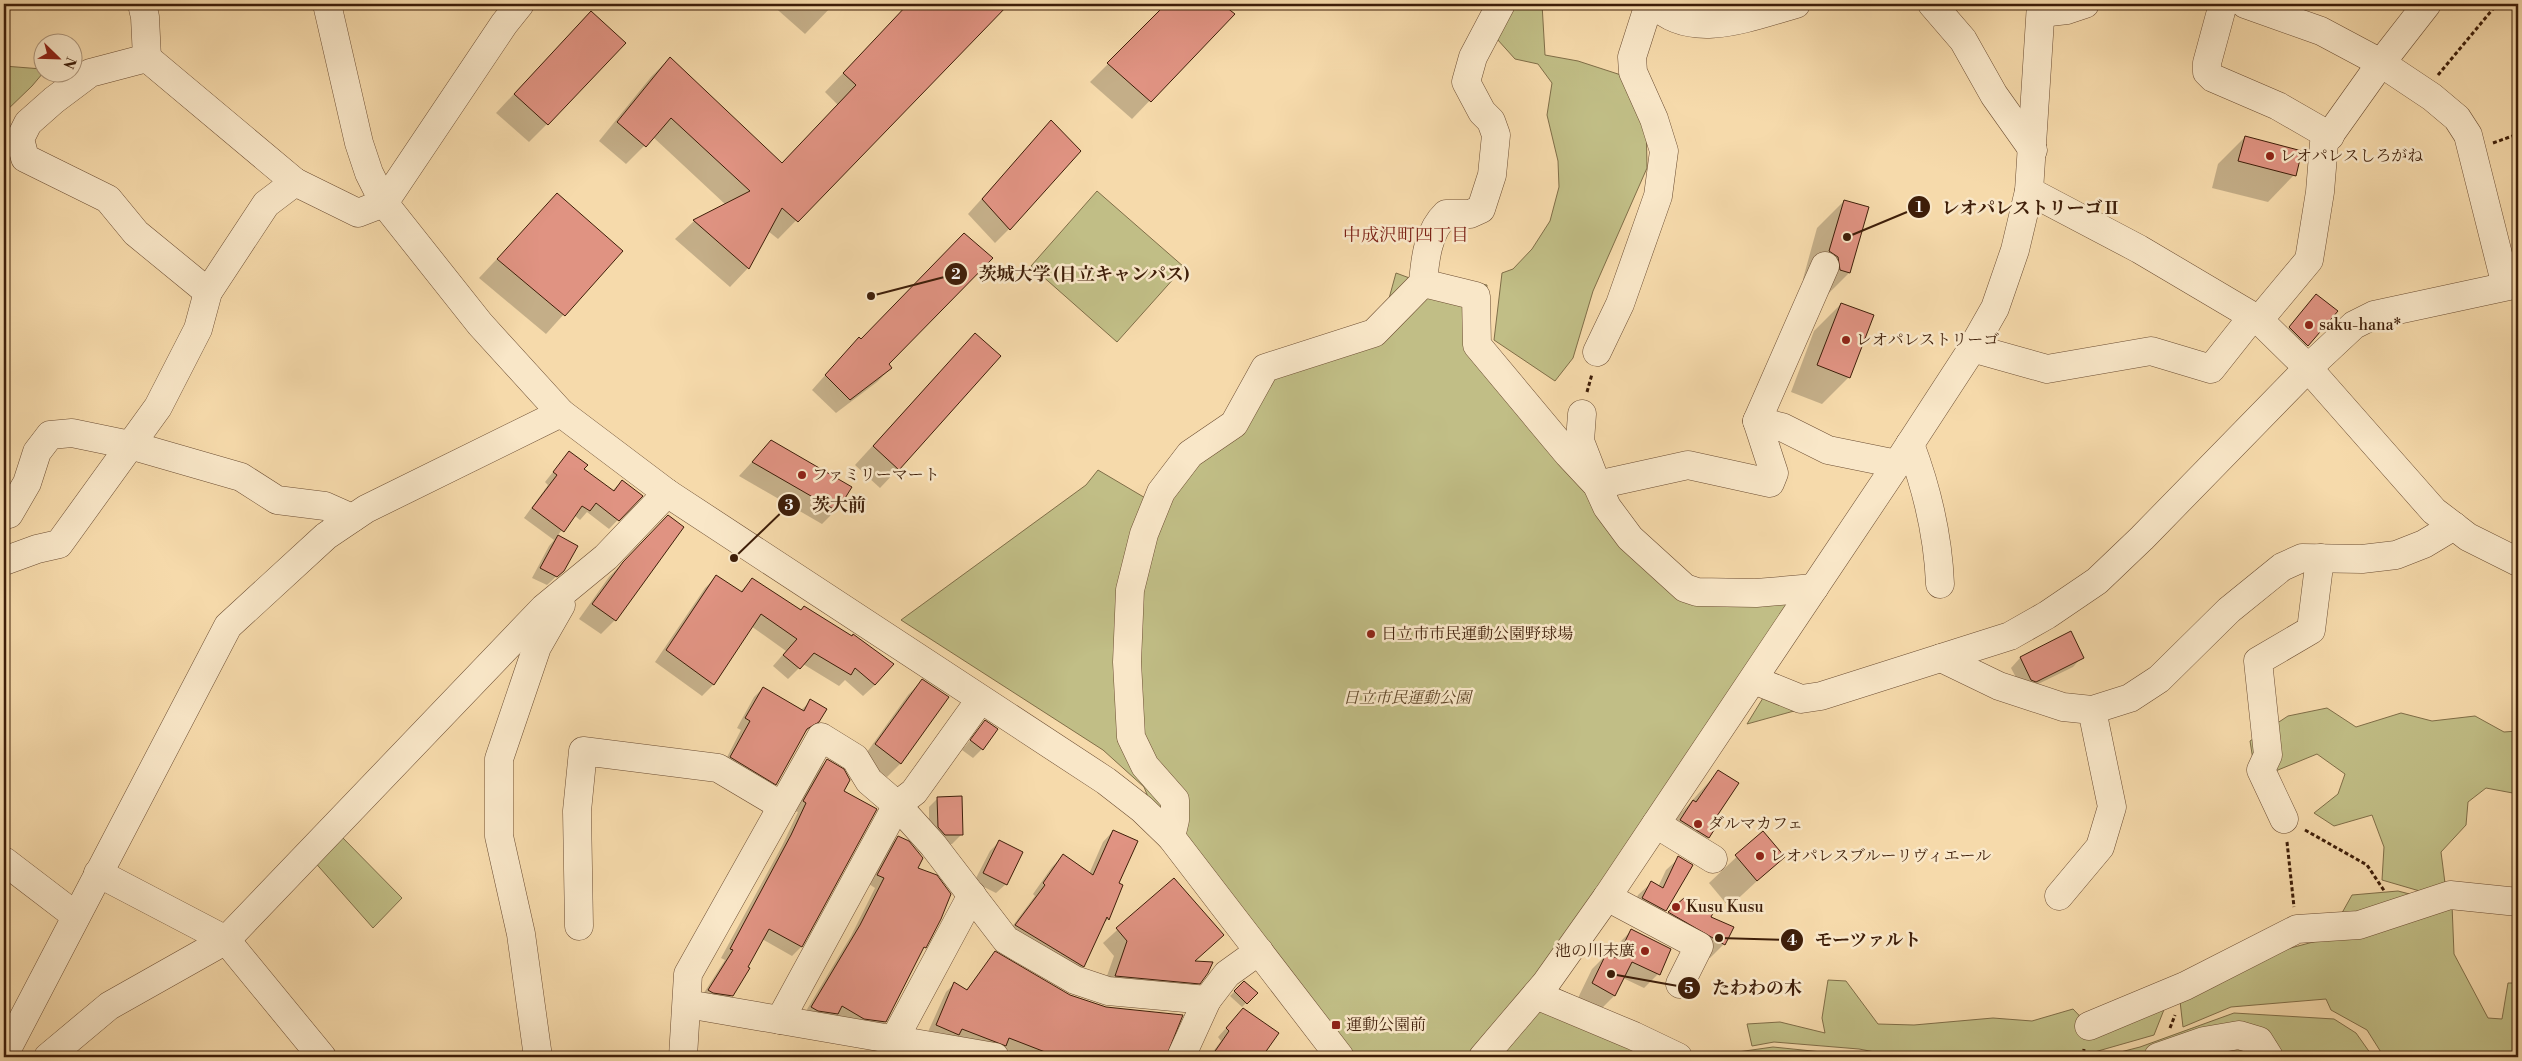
<svg xmlns="http://www.w3.org/2000/svg" width="2522" height="1061" font-family="'Libre Bodoni','Noto Serif JP',serif">
  <rect width="100%" height="100%" fill="#f6daab"/>
  <filter id="stains"><feTurbulence type="fractalNoise" baseFrequency=".004" numOctaves="4"/><feColorMatrix values="0 0 0 0 .2 0 0 0 0 .09 0 0 0 0 .02 0 0 0 .5 -.17"/></filter>
  <radialGradient id="worn" r=".72"><stop offset=".6" stop-color="#630" stop-opacity="0"/><stop offset="1" stop-color="#630" stop-opacity=".3"/></radialGradient>
  <!-- green -->
  <g fill="#c1be86" stroke="#806e48">
    <polygon points="1512,4 1542,4 1545,55 1578,61 1621,75 1646,115 1647,168 1593,291 1573,358 1555,381 1494,340 1502,273 1513,269 1532,249 1550,221 1559,187 1558,161 1547,115 1552,83 1538,64 1515,59 1497,39"/>
    <polygon points="4,66 42,69 43,73 32,86 4,113"/>
    <polygon points="1097,191 1184,267 1117,342 1031,266"/>
    <polygon points="1396,273 1423,283 1432,278 1487,285 1482,342 1620,522 1697,592 1811,593 1546,983 1702,1057 1773,1047 1871,1057 1340,1057 1159,824 1144,787 1103,750 901,620 1086,485 1098,470 1147,499 1300,343 1382,324"/>
    <polygon points="1772,696 1794,711 1747,724 1763,698"/>
    <polygon points="2327,708 2356,727 2401,713 2432,721 2475,716 2504,732 2518,731 2518,794 2486,788 2468,802 2466,825 2441,852 2447,899 2382,880 2384,847 2372,815 2334,826 2314,813 2338,794 2345,774 2317,754 2256,779 2250,741 2288,716"/>
    <polygon points="340,835 402,898 373,928 312,859"/>
    <polygon points="2398,891 2452,905 2454,954 2488,1018 2502,1019 2508,983 2518,983 2518,1057 2384,1057 2367,1030 2331,1010 2326,999 2231,1007 2183,1027 2180,1001 2213,987 2272,953 2328,938 2352,895"/>
    <polygon points="1828,980 1846,981 1878,1024 1914,1025 1993,1018 2032,1021 2073,1009 2095,1032 2167,1002 2154,1035 2077,1057 1901,1057 1859,1049 1774,1042 1752,1046 1747,1024 1780,1022 1825,1033 1822,1018"/>
    <polygon points="2234,1013 2334,1019 2356,1033 2373,1057 2101,1057 2140,1047"/>
  </g>
  <!-- shadow -->
  <g fill="#0003">
    <polygon points="771,4 834,4 805,34"/>
    <polygon points="909,4 938,6 1007,4 778,239 768,231 748,268 730,287 675,239 694,221 726,205 653,137 626,164 599,141 651,77 670,58 781,164 838,105 825,92"/>
    <polygon points="1168,4 1220,4 1233,14 1132,119 1090,82"/>
    <polygon points="573,31 547,124 529,142 496,113"/>
    <polygon points="1051,122 1009,229 995,243 968,214"/>
    <polygon points="2245,137 2294,175 2268,202 2212,188 2218,164"/>
    <polygon points="557,195 621,251 546,334 479,278"/>
    <polygon points="1844,201 1849,273 1822,300 1811,284 1803,279 1817,228"/>
    <polygon points="2316,295 2337,311 2298,355 2281,337"/>
    <polygon points="1841,304 1849,377 1822,404 1791,392 1814,331"/>
    <polygon points="975,334 898,469 880,488 855,465"/>
    <polygon points="845,353 887,364 891,368 877,382 836,413 812,390"/>
    <polygon points="771,441 836,510 822,524 739,476"/>
    <polygon points="569,452 583,470 612,491 622,481 641,496 609,529 587,512 580,520 574,515 557,536 563,570 547,585 532,578 549,546 554,540 524,518 548,485 545,482"/>
    <polygon points="683,527 615,620 601,634 579,619 609,577 654,531"/>
    <polygon points="716,577 740,592 752,580 800,611 875,685 863,696 845,680 839,686 803,664 788,679 773,666 786,651 751,626 713,685 702,696 655,662 705,588"/>
    <polygon points="2070,633 2082,657 2073,667 2026,690 2022,689 2011,668 2020,658"/>
    <polygon points="922,681 901,763 887,777 862,759 908,695"/>
    <polygon points="763,688 801,710 811,701 818,721 803,734 775,784 766,793 722,767 741,730 737,728 754,697"/>
    <polygon points="985,722 982,749 973,758 962,750"/>
    <polygon points="827,760 842,791 875,810 801,947 792,956 762,939 732,995 723,1005 700,999 725,960 721,958 782,846 798,812 795,811 818,770"/>
    <polygon points="1718,772 1715,817 1719,819 1708,838 1694,852 1667,835 1679,815"/>
    <polygon points="938,798 962,834 952,844 936,844 929,837 929,807"/>
    <polygon points="1113,831 1118,884 1121,886 1108,919 1102,925 1083,966 1073,976 1005,936 1035,896 1033,894 1052,867 1063,856 1089,874 1103,842"/>
    <polygon points="1763,832 1783,857 1729,907 1709,883"/>
    <polygon points="898,837 916,868 925,947 919,953 885,1022 875,1031 803,1016 851,936 875,888 869,884 889,846"/>
    <polygon points="999,842 1006,884 996,893 974,882 990,851"/>
    <polygon points="1679,858 1665,910 1653,923 1630,911 1638,895 1651,883 1658,887 1666,870"/>
    <polygon points="1173,879 1199,983 1185,997 1102,990 1114,956 1103,943"/>
    <polygon points="1684,900 1724,944 1710,958 1655,926"/>
    <polygon points="1631,931 1669,949 1658,974 1644,988 1623,978 1614,996 1600,1010 1578,998 1592,969 1606,955 1611,957 1617,945"/>
    <polygon points="996,953 1070,996 1106,1008 1181,1016 1164,1057 1026,1057 1002,1048 927,1034 946,992 955,983 966,990"/>
    <polygon points="1244,982 1256,993 1242,1007 1230,996"/>
    <polygon points="1234,1019 1277,1033 1261,1057 1209,1057 1221,1041 1218,1037"/>
  </g>
  <!-- building -->
  <g fill="#e09382" stroke="#3e1e09">
    <polygon points="908,4 1009,4 798,222 782,208 749,269 693,220 750,191 671,118 646,147 617,122 670,57 782,163 856,85 843,73"/>
    <polygon points="1166,4 1222,4 1235,14 1151,102 1107,63"/>
    <polygon points="591,11 626,43 548,125 514,94"/>
    <polygon points="1051,120 1081,151 1010,230 982,199"/>
    <polygon points="2245,136 2302,151 2296,176 2238,161"/>
    <polygon points="557,193 623,251 565,316 497,259"/>
    <polygon points="1844,200 1869,207 1850,273 1840,270 1838,257 1829,251"/>
    <polygon points="964,233 993,258 889,364 892,368 850,400 825,375 859,337 861,339"/>
    <polygon points="2316,294 2338,311 2308,346 2289,327"/>
    <polygon points="1841,303 1874,315 1850,378 1817,365"/>
    <polygon points="975,333 1001,356 899,470 873,446"/>
    <polygon points="771,440 852,487 837,511 752,462"/>
    <polygon points="569,451 588,465 584,469 614,491 622,480 643,496 619,521 596,503 590,511 582,506 564,532 532,508 557,475 553,472"/>
    <polygon points="668,515 684,527 616,621 592,604 623,562"/>
    <polygon points="558,535 578,546 564,571 557,577 540,568"/>
    <polygon points="716,575 742,592 752,578 801,610 804,606 852,636 853,634 894,664 875,685 855,668 851,675 814,653 800,669 783,655 797,639 761,614 714,685 666,650"/>
    <polygon points="2071,631 2084,658 2036,682 2031,680 2020,657"/>
    <polygon points="922,679 949,697 901,764 875,744"/>
    <polygon points="763,687 804,711 810,699 827,709 819,722 807,729 776,785 730,757 750,721 745,718"/>
    <polygon points="985,720 998,729 983,750 970,740"/>
    <polygon points="827,759 844,769 850,780 844,791 877,809 802,947 769,929 748,967 750,968 733,996 713,993 708,990 733,950 730,949 791,835 806,803 803,801"/>
    <polygon points="1718,770 1739,783 1717,816 1721,819 1709,838 1680,820 1693,800 1696,802"/>
    <polygon points="962,796 963,835 945,835 938,827 937,797"/>
    <polygon points="1113,830 1138,841 1119,883 1123,885 1109,920 1107,917 1084,967 1015,925 1045,885 1043,883 1063,854 1093,875"/>
    <polygon points="1763,831 1785,857 1757,881 1735,855"/>
    <polygon points="898,836 909,841 923,858 918,868 937,875 951,894 941,919 926,948 924,947 886,1022 864,1019 842,1006 838,1014 818,1011 811,1007 860,925 884,878 877,875"/>
    <polygon points="999,840 1023,852 1007,885 983,873"/>
    <polygon points="1678,856 1693,865 1666,911 1642,898 1651,881 1663,888"/>
    <polygon points="1174,878 1224,935 1195,961 1213,962 1208,973 1200,984 1115,976 1127,941 1116,928"/>
    <polygon points="1684,898 1713,913 1711,917 1734,927 1725,945 1668,912"/>
    <polygon points="1631,929 1671,949 1660,975 1632,962 1615,996 1592,983 1606,954 1617,958"/>
    <polygon points="995,951 1070,995 1106,1007 1183,1015 1166,1057 1058,1057 1009,1038 1006,1046 962,1029 959,1035 936,1025 954,982 967,990"/>
    <polygon points="1244,981 1258,993 1247,1004 1234,991"/>
    <polygon points="1243,1008 1279,1033 1262,1057 1211,1057 1229,1031 1226,1028"/>
  </g>
  <g fill="none" stroke-linecap="round" stroke-linejoin="round">
    <defs>
      <g id="minor">
        <polyline points="142,4 145,17 147,58 90,73 54,100 28,123 20,139 25,158 108,199 136,233 208,292"/>
        <polyline points="327,4 359,143 369,173 384,203 480,324 561,413 667,493 1106,781 1142,809 1171,837 1340,1057"/>
        <path d="M 1654,4 C 1692,42 1752,16 1796,4"/>
        <polyline points="1932,4 1963,40 1994,95 2033,150"/>
        <polyline points="2223,4 2207,63 2207,72 2213,78 2278,106 2330,136"/>
        <polyline points="2245,4 2321,31 2381,63 2432,97 2457,118 2468,135 2506,286"/>
        <polyline points="2041,13 2067,10 2085,4"/>
        <polyline points="147,58 295,182"/>
        <polyline points="2029,191 2139,249 2259,320 2308,368 2434,511 2468,537 2518,562"/>
        <polyline points="1423,283 1476,296 1477,345 1568,454 1597,485 1607,507 1630,538 1685,588 1697,592 1756,593 1814,588"/>
        <polyline points="2259,320 2309,260 2320,192 2324,143 2381,63 2427,4"/>
        <polyline points="1972,348 2047,369 2151,351 2211,369 2253,316"/>
        <polyline points="1597,352 1620,304 1658,196 1664,151 1654,119 1633,72 1632,57 1649,4"/>
        <polyline points="1582,414 1580,441 1597,485 1688,465 1770,483 1774,473 1757,421 1782,427 1828,450 1897,464"/>
        <polyline points="1757,421 1825,266"/>
        <path d="M 1910,444 C 1927,489 1938,535 1940,584"/>
        <polyline points="9,514 27,483 37,452 50,435 72,433 130,445 241,477 277,500 325,506 352,518"/>
        <polyline points="4,561 37,549 59,544 158,407 198,329 208,292 266,204 295,182 358,213 384,203 504,24 520,4"/>
        <polyline points="1941,658 1999,686 2063,707 2092,710 2130,698 2159,679 2229,610 2282,567 2302,558 2362,559 2396,555 2424,544 2454,526"/>
        <polyline points="1754,680 1801,699 1821,696 2010,636 2047,615 2097,581 2142,538 2308,368 2354,325 2374,315 2518,284"/>
        <polyline points="2284,819 2261,770 2268,755 2258,661 2311,630 2320,558"/>
        <polyline points="1656,824 1713,859"/>
        <path d="M 1171,837 L 1175,820 L 1175,800 L 1145,766 L 1131,737 L 1127,662 L 1130,590 L 1144,534 L 1161,492 L 1190,454 L 1234,424 L 1265,368 L 1374,333 L 1423,283 C 1425,259 1428,231 1446,214 L 1470,214 L 1481,209 L 1492,175 L 1496,135 L 1491,121 L 1482,112 L 1466,82 L 1473,57 L 1501,4"/>
        <polyline points="4,861 76,916"/>
        <polyline points="98,873 226,940 322,1057"/>
        <polyline points="2059,896 2100,847 2112,807 2092,710"/>
        <polyline points="1607,897 1699,946 1680,984"/>
        <polyline points="579,926 577,811 583,751 718,768 782,806"/>
        <polyline points="1536,995 1634,1036 1678,1057"/>
        <polyline points="687,1004 995,1057"/>
        <polyline points="780,1020 897,805 914,792 980,700"/>
        <polyline points="2089,1026 2185,986 2297,929 2359,925 2450,895 2518,902"/>
        <polyline points="894,1040 972,895"/>
        <polyline points="4,1055 228,626 326,536 366,509 561,413"/>
        <polyline points="48,1057 109,1006 226,940 544,608 606,557 667,493"/>
        <polyline points="538,1057 521,934 499,836 499,759 537,647 561,605"/>
        <polyline points="683,1057 688,974 821,737 855,758 869,781 897,805 933,845 1006,940 1075,980 1108,991 1207,1000"/>
        <polyline points="1181,1057 1207,1000 1227,974 1259,951"/>
        <polyline points="1483,1057 1546,983 1607,897 1897,464 1970,352 1995,308 2015,250 2029,191 2041,4"/>
        <polyline points="2158,1057 2204,1041 2239,1035 2259,1041 2269,1057"/>
      </g>
    </defs>
    <!-- minor casing -->
    <use href="#minor" stroke="#6c4d32" stroke-width="29"/>
    <!-- path -->
    <g stroke="#3e1e09" stroke-width="3" stroke-dasharray="4 2.5" stroke-linecap="butt">
      <polyline points="2438,75 2497,4"/>
      <polyline points="2493,143 2518,134"/>
      <polyline points="1587,392 1592,374"/>
      <polyline points="2305,830 2367,865 2385,892"/>
      <polyline points="2287,842 2294,907"/>
      <polyline points="2170,1028 2175,1015"/>
      <polyline points="2083,1057 2084,1049"/>
    </g>
    <!-- minor -->
    <use href="#minor" stroke="#f9e7c8" stroke-width="28"/>
  </g>
  <!-- markers -->
  <g fill="#8f2418" stroke="#f9e7c8" stroke-width="2">
    <circle cx="2270" cy="156" r="5"/>
    <circle cx="2309" cy="325" r="5"/>
    <circle cx="1846" cy="340" r="5"/>
    <circle cx="802" cy="475" r="5"/>
    <circle cx="1371" cy="634" r="5"/>
    <circle cx="1698" cy="824" r="5"/>
    <circle cx="1760" cy="856" r="5"/>
    <circle cx="1676" cy="907" r="5"/>
    <circle cx="1645" cy="951" r="5"/>
    <rect x="1331" y="1020" width="10" height="10" rx="2.5"/>
  </g>
  <g text-anchor="middle" dominant-baseline="central" stroke-width="5" stroke-linejoin="round" paint-order="stroke">
    <!-- poi labels -->
    <g font-size="16" fill="#3e1e09" stroke="#f9e7c8" text-anchor="start">
      <text x="2280" y="156">レオパレスしろがね</text>
      <text x="2319" y="325">saku-hana*</text>
      <text x="1856" y="340">レオパレストリーゴ</text>
      <text x="812" y="475">ファミリーマート</text>
      <text x="1381" y="634">日立市市民運動公園野球場</text>
      <text x="1708" y="824">ダルマカフェ</text>
      <text x="1770" y="856">レオパレスブルーリヴィエール</text>
      <text x="1686" y="907">Kusu Kusu</text>
      <text x="1635" y="951" text-anchor="end">池の川末廣</text>
      <text x="1346" y="1025">運動公園前</text>
    </g>
    <!-- park labels -->
    <g font-size="16" font-style="italic" fill="#5f4628" stroke="#f9e7c8">
      <text x="1407" y="698">日立市民運動公園</text>
    </g>
    <!-- neighbourhood labels -->
    <g font-size="18" fill="#7a1f14" stroke="#f9e7c8">
      <text x="1406" y="235">中成沢町四丁目</text>
    </g>
  </g>
  <!-- callouts -->
  <path fill="none" stroke="#3e1e09" stroke-width="2" d="M1847 237L1919 207M871 296L956 274M734 558L789 505M1719 938L1792 940M1611 974L1689 988"/>
  <g fill="#3e1e09" stroke="#f9e7c8" stroke-width="2">
    <circle cx="1847" cy="237" r="5"/>
    <circle cx="871" cy="296" r="5"/>
    <circle cx="734" cy="558" r="5"/>
    <circle cx="1719" cy="938" r="5"/>
    <circle cx="1611" cy="974" r="5"/>
    <circle cx="1919" cy="207" r="12"/>
    <circle cx="956" cy="274" r="12"/>
    <circle cx="789" cy="505" r="12"/>
    <circle cx="1792" cy="940" r="12"/>
    <circle cx="1689" cy="988" r="12"/>
  </g>
  <g font-size="15" text-anchor="middle" font-weight="bold" fill="#fff">
    <text x="1919" y="212">1</text>
    <text x="956" y="279">2</text>
    <text x="789" y="510">3</text>
    <text x="1792" y="945">4</text>
    <text x="1689" y="993">5</text>
  </g>
  <g font-size="18" text-anchor="middle" font-weight="bold" fill="#3e1e09" stroke="#f9e7c8" stroke-width="5" stroke-linejoin="round" paint-order="stroke">
    <text x="2031" y="214">レオパレストリーゴⅡ</text>
    <text x="1084" y="280">茨城大学 (日立キャンパス)</text>
    <text x="839" y="511">茨大前</text>
    <text x="1868" y="946">モーツァルト</text>
    <text x="1757" y="994">たわわの木</text>
  </g>
  <!-- margin -->
  <rect width="2522" height="1061" fill="none" stroke="#f6daab" stroke-width="20"/>
  <rect x="5" y="5" width="2512" height="1051" fill="none" stroke="#3e1e09" stroke-width="2.5"/>
  <rect x="10" y="10" width="2502" height="1041" fill="none" stroke="#3e1e09"/>
  <!-- north arrow -->
  <g transform="translate(58 58) rotate(113)"><circle r="24" fill="#f9e7c8" stroke="#ae977c"/>
  <path d="M0-4L9 19L0 12L-9 19Z" fill="#8f2418"/>
  <text y="-8" font-size="14" font-weight="bold" text-anchor="middle" fill="#3e1e09">N</text>
  </g>
  <rect width="100%" height="100%" filter="url(#stains)"/>
  <rect width="100%" height="100%" fill="url(#worn)"/>
</svg>
